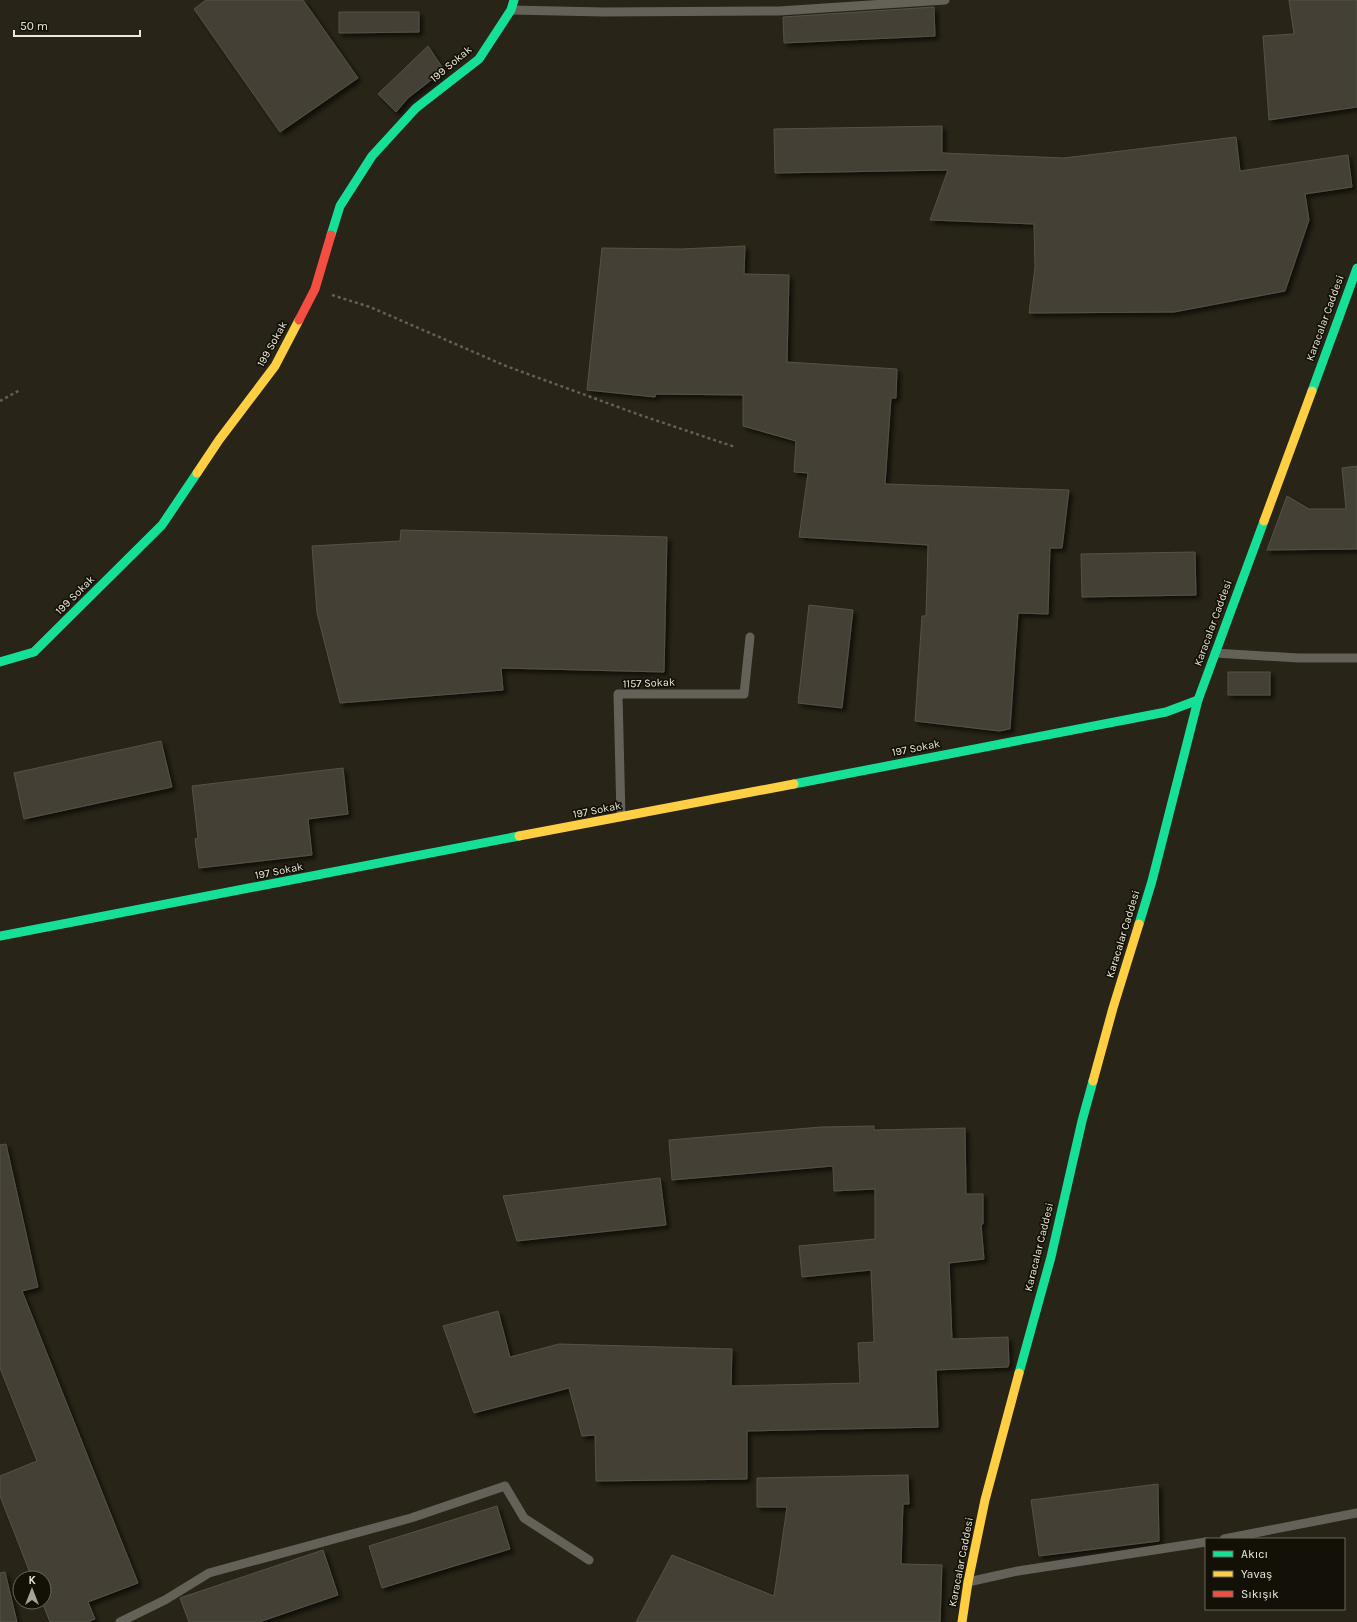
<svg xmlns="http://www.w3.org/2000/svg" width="1357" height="1622" font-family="Karla,sans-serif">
  <defs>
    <filter id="shadow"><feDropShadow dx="3.5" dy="3.5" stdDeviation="2" flood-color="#0009"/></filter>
  </defs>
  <rect width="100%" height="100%" fill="#282417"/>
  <!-- building -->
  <g fill="#454135" stroke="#555247" filter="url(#shadow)">
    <polygon points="206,0 303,0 358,78 280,132 194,9"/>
    <polygon points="1289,0 1357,0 1357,107 1269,120 1263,36 1294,34"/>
    <polygon points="934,7 935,36 784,43 783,17"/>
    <polygon points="339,12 419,12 419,32 339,33"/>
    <polygon points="428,46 444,70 408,98 396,112 378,94"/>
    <polygon points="942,126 942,153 1064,158 1236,137 1240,171 1348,155 1352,187 1305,194 1309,220 1285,291 1174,312 1029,313 1035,268 1034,224 930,220 948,170 775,173 774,129"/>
    <polygon points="745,246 744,274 789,275 787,362 897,369 896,398 891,398 885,484 1069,490 1062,548 1050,548 1048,614 1018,613 1010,729 999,731 915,721 922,616 926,616 928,545 799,537 808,473 794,472 796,441 743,426 743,395 656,394 655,397 587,390 602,248 681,249"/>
    <polygon points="1357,466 1357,549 1267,550 1287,496 1309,509 1346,509 1342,468"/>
    <polygon points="401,530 667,537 664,672 501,668 503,690 340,703 317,613 312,546 400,541"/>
    <polygon points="1195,552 1196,595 1082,597 1081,554"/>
    <polygon points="809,605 853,610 842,708 798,703"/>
    <rect x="1228" y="672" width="42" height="23"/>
    <polygon points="161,741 172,787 24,819 14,773"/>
    <polygon points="343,768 348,814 308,819 312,855 199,868 195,839 198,838 192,786"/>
    <polygon points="874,1126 874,1130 965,1128 966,1194 983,1194 983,1224 981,1224 984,1259 949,1263 952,1339 1008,1337 1009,1363 1008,1367 936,1370 938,1427 747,1431 747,1479 596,1481 595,1435 582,1436 569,1388 474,1413 443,1326 498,1311 510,1357 559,1344 732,1349 731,1386 860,1383 858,1343 874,1342 871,1270 802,1277 799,1246 875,1239 875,1189 834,1191 833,1166 672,1180 669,1140 821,1127"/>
    <polygon points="6,1144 38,1287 22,1291 138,1583 88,1602 95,1619 87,1622 50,1622 42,1602 44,1602 44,1578 32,1578 0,1496 0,1476 37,1461 0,1368 0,1145"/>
    <polygon points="660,1178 666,1225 517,1241 503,1196"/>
    <polygon points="908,1475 909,1504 903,1504 901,1564 942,1565 940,1622 636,1622 672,1555 774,1596 787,1507 757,1507 757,1478"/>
    <polygon points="1158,1484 1159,1541 1039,1556 1031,1500"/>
    <polygon points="497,1506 510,1549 382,1588 369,1546"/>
    <polygon points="323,1550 338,1595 259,1622 189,1622 180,1598"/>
    <polygon points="5,1572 17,1622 0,1622 0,1573"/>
  </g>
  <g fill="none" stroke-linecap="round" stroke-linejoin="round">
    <!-- path -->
    <g stroke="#636057" stroke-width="2.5" stroke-dasharray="3 3" stroke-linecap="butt">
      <polyline points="332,295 370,307 506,366 640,415 735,447"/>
      <polyline points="0,401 20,390"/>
    </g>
    <!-- lane -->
    <g stroke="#646158" stroke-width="9">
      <polyline points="511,10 604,12 779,11 945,0"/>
      <polyline points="1215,653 1299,658 1357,658"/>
      <polyline points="621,817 618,694 744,694 750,637"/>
      <polyline points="1224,1539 1357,1513"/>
      <polyline points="968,1582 1018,1571 1206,1542"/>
      <polyline points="120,1622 165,1600 209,1573 411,1518 505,1486 524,1518 589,1560"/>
    </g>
    <!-- fast -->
    <g stroke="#16e098" stroke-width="9">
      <polyline points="331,235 340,206 372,156 416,108 479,59 511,10 514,0"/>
      <polyline points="1312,391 1357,268"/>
      <polyline points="0,662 34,652 162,525 197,473"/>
      <polyline points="794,784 1166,712 1198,700"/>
      <polyline points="1139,924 1152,881 1198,700 1264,521"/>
      <polyline points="0,936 519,836"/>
      <polyline points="1019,1373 1051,1257 1082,1121 1093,1081"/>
    </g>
    <!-- slow -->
    <g stroke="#ffcf43" stroke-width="9">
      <polyline points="197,473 219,440 275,366 299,320"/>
      <polyline points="1264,521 1312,391"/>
      <polyline points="519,836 794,784"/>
      <polyline points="1093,1081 1113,1008 1139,924"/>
      <polyline points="962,1622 968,1582 985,1500 1019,1373"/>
    </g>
    <!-- jam -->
    <polyline stroke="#f24e42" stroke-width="9" points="299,320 315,289 331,235"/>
  </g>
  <g text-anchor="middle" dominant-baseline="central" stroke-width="3.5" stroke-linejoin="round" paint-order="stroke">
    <!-- street labels -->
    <g font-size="11" fill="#ece9db" stroke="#131107">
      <text transform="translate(451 64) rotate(-40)">199 Sokak</text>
      <text transform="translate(1325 318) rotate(-70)">Karacalar Caddesi</text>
      <text transform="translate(272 344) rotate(-61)">199 Sokak</text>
      <text transform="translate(75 595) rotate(-45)">199 Sokak</text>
      <text transform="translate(1213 623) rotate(-70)">Karacalar Caddesi</text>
      <text transform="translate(649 683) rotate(-2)">1157 Sokak</text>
      <text transform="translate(916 748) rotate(-11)">197 Sokak</text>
      <text transform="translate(597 810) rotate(-11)">197 Sokak</text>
      <text transform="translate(279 871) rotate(-11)">197 Sokak</text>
      <text transform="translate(1123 934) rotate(-73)">Karacalar Caddesi</text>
      <text transform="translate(1039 1247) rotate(-76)">Karacalar Caddesi</text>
      <text transform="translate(961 1562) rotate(-79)">Karacalar Caddesi</text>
    </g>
  </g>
  <!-- legend -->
  <rect x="1205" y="1538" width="140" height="72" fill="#131107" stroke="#6a675c"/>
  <rect x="1213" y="1551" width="20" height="6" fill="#16e098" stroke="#6a675c"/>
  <text x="1241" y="1558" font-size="12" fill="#ece9db">Akıcı</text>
  <rect x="1213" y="1571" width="20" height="6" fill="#ffcf43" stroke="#6a675c"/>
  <text x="1241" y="1578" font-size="12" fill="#ece9db">Yavaş</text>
  <rect x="1213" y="1591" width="20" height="6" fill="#f24e42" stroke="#6a675c"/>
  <text x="1241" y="1598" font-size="12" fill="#ece9db">Sıkışık</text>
  <!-- north arrow -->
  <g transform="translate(32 1590)"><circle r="19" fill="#131107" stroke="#6a675c"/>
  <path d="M0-3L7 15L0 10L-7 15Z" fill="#a7a496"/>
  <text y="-6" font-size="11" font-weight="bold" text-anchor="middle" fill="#ece9db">K</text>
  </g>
  <!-- scale -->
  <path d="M14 30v6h126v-6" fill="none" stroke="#ece9db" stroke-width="2"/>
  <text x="20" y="30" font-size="12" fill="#ece9db" stroke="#131107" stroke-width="3" paint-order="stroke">50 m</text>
</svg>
